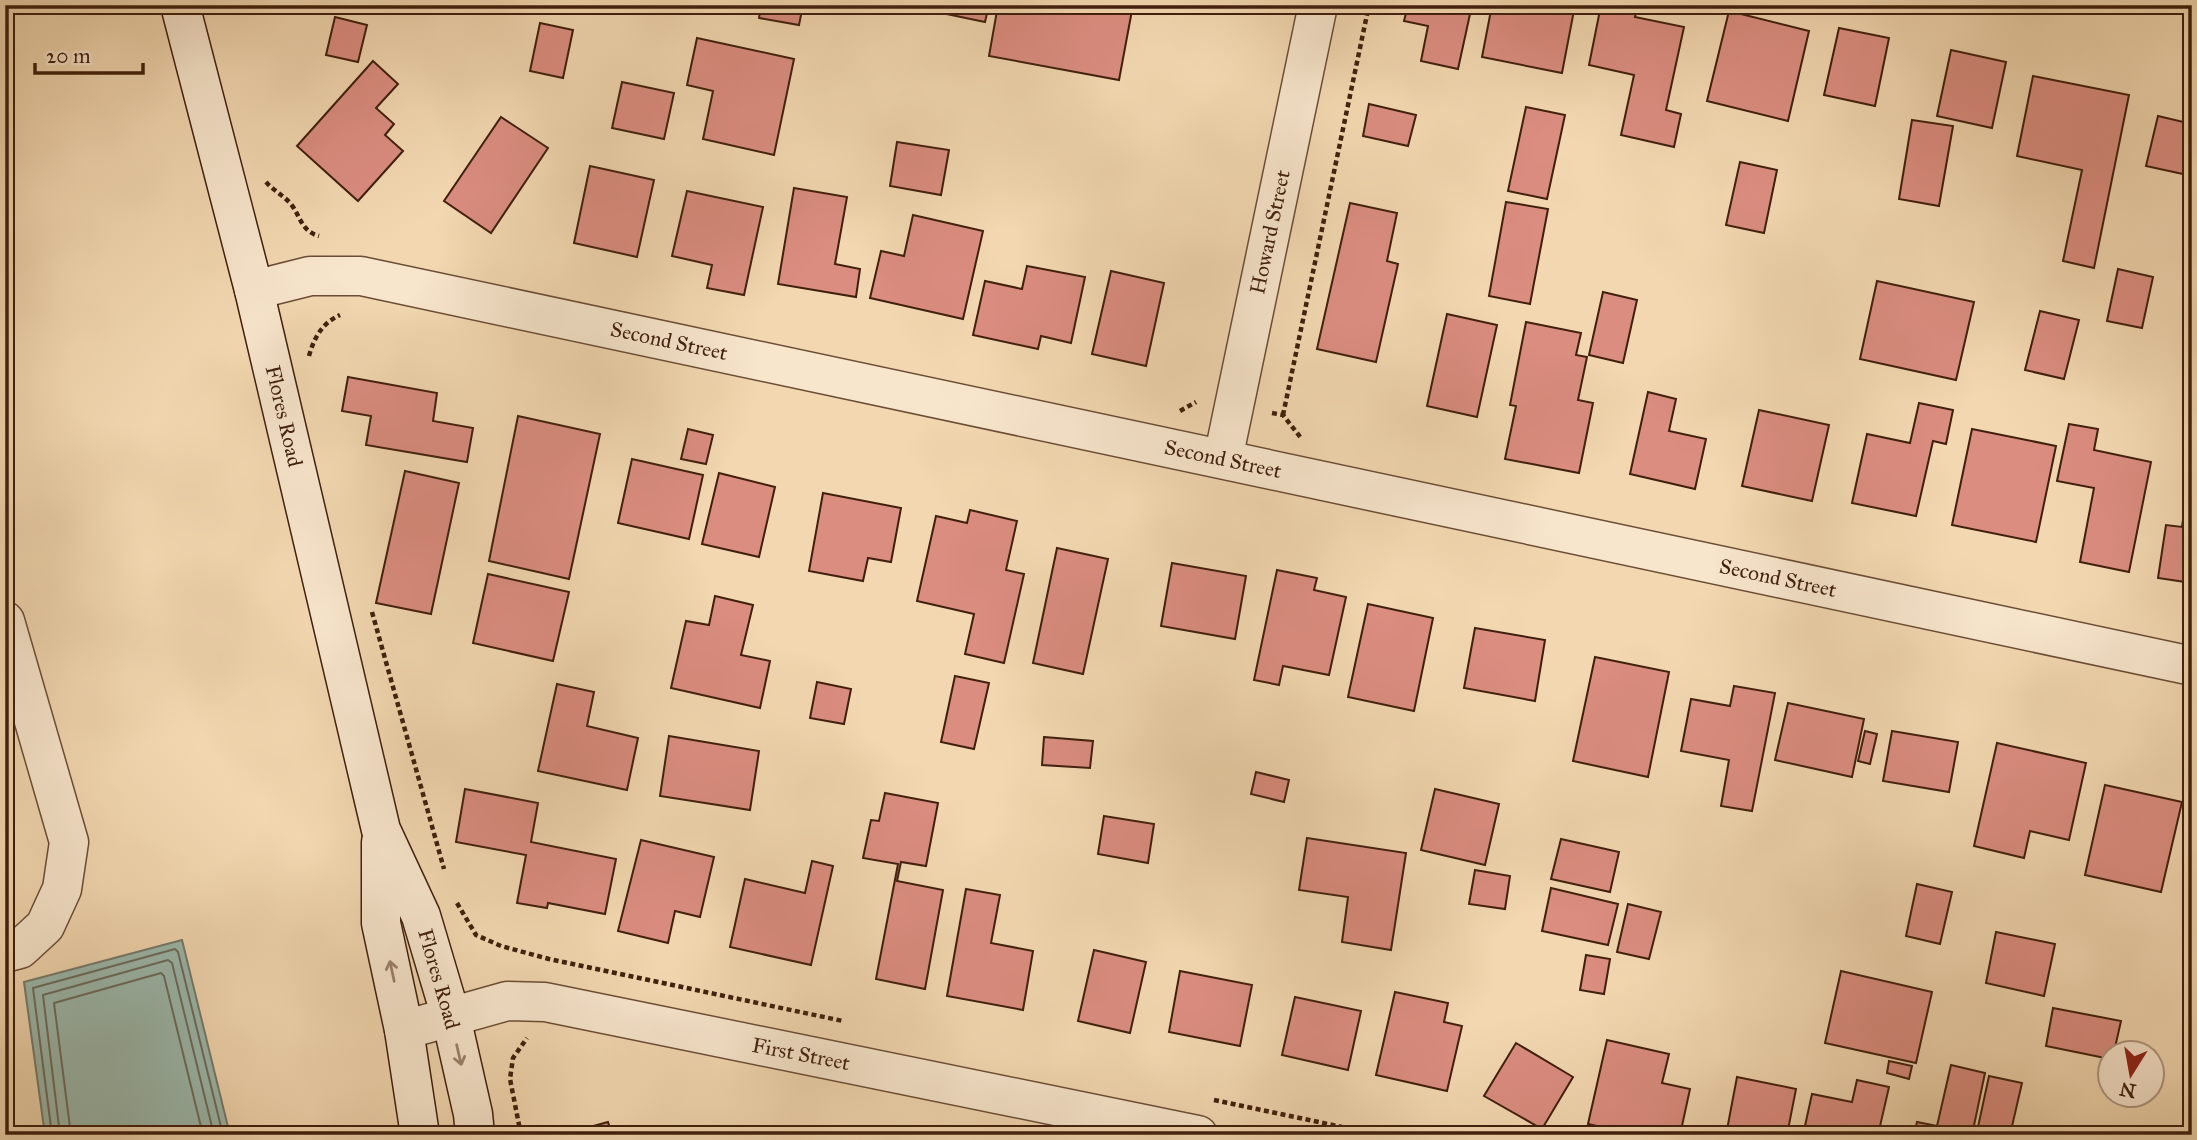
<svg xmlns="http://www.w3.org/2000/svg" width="2197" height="1140" font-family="'IM FELL Great Primer',serif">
  <rect width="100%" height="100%" fill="#f2d7b0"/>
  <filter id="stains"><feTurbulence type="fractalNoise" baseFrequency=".00286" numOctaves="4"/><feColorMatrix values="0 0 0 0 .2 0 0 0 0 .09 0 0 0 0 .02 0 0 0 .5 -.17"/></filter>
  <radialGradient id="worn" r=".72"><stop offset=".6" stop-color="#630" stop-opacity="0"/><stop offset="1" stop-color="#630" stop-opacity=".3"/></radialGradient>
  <!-- water -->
  <polygon fill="#9bb9ad" stroke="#777b6d" stroke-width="2" points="182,940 230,1135 45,1135 24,982"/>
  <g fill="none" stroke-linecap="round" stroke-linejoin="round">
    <!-- shore -->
    <g stroke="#6e6c5e" stroke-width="2">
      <polyline points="52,1135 33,988 175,949 178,952 223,1135"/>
      <polyline points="60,1135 43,995 168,960 172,963 214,1135"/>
      <polyline points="71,1135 54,1003 161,973 164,976 203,1135"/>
    </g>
  </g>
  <!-- building -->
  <g fill="#db8d80" stroke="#401f0e" stroke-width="2">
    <polygon points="761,5 803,5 799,25 759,18"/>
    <polygon points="933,5 989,5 985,22 932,11"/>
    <polygon points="998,5 1038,5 1072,12 1073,5 1133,5 1119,80 989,56"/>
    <polygon points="1188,5 1224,5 1223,13"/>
    <polygon points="1408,5 1472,5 1458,69 1421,61 1428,26 1404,21"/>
    <polygon points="1492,5 1575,5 1562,73 1482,57"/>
    <polygon points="1601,5 1638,5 1635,17 1684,27 1666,110 1681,114 1674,147 1621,135 1634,75 1589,65"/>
    <polygon points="1729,11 1809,31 1788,121 1707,101"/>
    <polygon points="335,17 367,25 358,62 326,55"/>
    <polygon points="540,23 573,30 563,78 530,71"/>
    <polygon points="1839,28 1889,38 1875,106 1824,95"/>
    <polygon points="697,38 794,59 774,155 703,139 713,91 687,85"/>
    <polygon points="1951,50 2006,62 1992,128 1937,116"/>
    <polygon points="373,61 398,84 376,108 394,124 385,135 403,151 358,201 297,146"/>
    <polygon points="2033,76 2129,95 2094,268 2063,261 2082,170 2017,156"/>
    <polygon points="622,82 674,93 664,139 612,128"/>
    <polygon points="1369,104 1416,115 1408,146 1363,136"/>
    <polygon points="1526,107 1565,115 1547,199 1508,191"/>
    <polygon points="2158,116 2192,124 2192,176 2146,166"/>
    <polygon points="501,117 548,148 491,233 444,201"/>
    <polygon points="1912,120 1953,126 1939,206 1899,199"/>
    <polygon points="897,142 949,150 941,195 890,186"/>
    <polygon points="1740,162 1777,170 1764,233 1726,225"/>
    <polygon points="590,166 654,180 637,257 574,243"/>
    <polygon points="794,188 847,197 835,264 860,269 856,297 778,284"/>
    <polygon points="687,191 763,207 744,295 707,288 712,265 672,256"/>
    <polygon points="1506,202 1548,209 1530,304 1489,296"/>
    <polygon points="1350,203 1397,213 1387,261 1398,264 1376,362 1317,349"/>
    <polygon points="913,215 983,231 963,319 870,298 881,251 904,256"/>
    <polygon points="1027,266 1085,277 1071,343 1041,336 1038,349 973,335 985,281 1022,289"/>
    <polygon points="2118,269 2153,277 2142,328 2107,321"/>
    <polygon points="1111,271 1164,283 1146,366 1092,354"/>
    <polygon points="1877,281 1974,302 1956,380 1860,359"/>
    <polygon points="1603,292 1637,300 1623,363 1589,355"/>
    <polygon points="2040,311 2079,320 2064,379 2025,370"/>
    <polygon points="1447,314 1497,325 1477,417 1427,406"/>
    <polygon points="1526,322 1581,333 1576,355 1587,357 1578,400 1593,403 1579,473 1505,459 1516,406 1510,405"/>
    <polygon points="348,377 437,393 433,421 473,428 467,462 366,445 371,416 342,411"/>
    <polygon points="1648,392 1676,399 1669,431 1706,439 1695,489 1630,474"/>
    <polygon points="1919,403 1953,410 1946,444 1933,441 1916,516 1852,503 1867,434 1910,443"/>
    <polygon points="1759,410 1829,425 1812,501 1742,486"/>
    <polygon points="518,416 600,434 569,579 489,561"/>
    <polygon points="2069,424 2098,429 2094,450 2151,462 2129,572 2080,562 2094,488 2057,481"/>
    <polygon points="688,429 713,435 706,464 681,459"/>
    <polygon points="1972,429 2056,446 2036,542 1952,525"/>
    <polygon points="632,459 703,475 689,539 618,523"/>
    <polygon points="405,471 459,483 431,614 376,603"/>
    <polygon points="719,473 775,487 759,557 702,544"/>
    <polygon points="2187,492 2192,493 2192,583 2158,578 2166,525 2182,527"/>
    <polygon points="823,493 901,508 891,562 868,558 863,581 809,571"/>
    <polygon points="970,510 1017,521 1006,570 1024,574 1004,663 965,654 974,614 917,601 936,516 967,523"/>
    <polygon points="1057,548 1108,559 1083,674 1033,663"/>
    <polygon points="1172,563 1246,576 1235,639 1161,626"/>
    <polygon points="1277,570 1317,578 1314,590 1346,597 1329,675 1283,666 1279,685 1254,680"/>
    <polygon points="488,574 569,592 553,661 473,643"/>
    <polygon points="715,596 753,605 741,655 770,661 760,708 671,688 686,621 709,625"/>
    <polygon points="1368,604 1433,618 1414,711 1348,697"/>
    <polygon points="1475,628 1545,640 1535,701 1464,688"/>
    <polygon points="1595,657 1669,672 1648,777 1573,761"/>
    <polygon points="955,676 989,683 974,749 941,742"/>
    <polygon points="817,682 851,689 844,724 810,718"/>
    <polygon points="557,684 594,692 587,726 638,738 627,790 538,771"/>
    <polygon points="1734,686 1775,693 1752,811 1721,806 1729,760 1681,751 1691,699 1730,706"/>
    <polygon points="1788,703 1864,719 1852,777 1775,760"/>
    <polygon points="1865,731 1877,734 1870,764 1858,761"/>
    <polygon points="1892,731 1958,742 1949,792 1883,781"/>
    <polygon points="669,736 759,751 750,810 660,796"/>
    <polygon points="1044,737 1093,741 1090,768 1042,765"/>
    <polygon points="1997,743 2086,763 2069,840 2030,831 2024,858 1974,846"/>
    <polygon points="1256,772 1289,780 1284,802 1251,794"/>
    <polygon points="2105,785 2182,802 2161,892 2085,875"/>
    <polygon points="465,789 538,803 531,842 616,859 605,914 548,903 547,908 517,903 526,855 456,842"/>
    <polygon points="1435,789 1499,804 1485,865 1421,850"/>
    <polygon points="885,793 938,803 926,866 901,862 897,881 943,890 925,989 876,979 898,864 863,858 871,820 879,821"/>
    <polygon points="1104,816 1154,824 1148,863 1098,854"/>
    <polygon points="1307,838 1406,853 1391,950 1342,942 1348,897 1299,890"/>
    <polygon points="1561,839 1619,852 1610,892 1551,879"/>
    <polygon points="641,840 714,857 700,917 675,911 668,943 618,931"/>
    <polygon points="812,861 833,866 811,965 730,947 745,879 805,893"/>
    <polygon points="1475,870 1510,876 1505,909 1469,904"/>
    <polygon points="1917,884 1952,892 1940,944 1906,936"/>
    <polygon points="1551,888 1618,904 1608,945 1542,931"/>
    <polygon points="966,889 1000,895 991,943 1033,951 1023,1010 947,996"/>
    <polygon points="1628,904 1661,912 1649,959 1617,952"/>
    <polygon points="1996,932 2055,944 2044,996 1986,983"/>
    <polygon points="1094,950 1146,962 1130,1033 1078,1021"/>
    <polygon points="1586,955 1610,959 1604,994 1580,990"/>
    <polygon points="1180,971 1252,985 1240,1046 1169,1032"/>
    <polygon points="1841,971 1932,992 1916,1063 1825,1043"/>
    <polygon points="1395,992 1448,1003 1444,1022 1462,1026 1447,1091 1376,1075"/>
    <polygon points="1295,997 1361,1011 1348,1070 1282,1055"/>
    <polygon points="2053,1008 2121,1021 2114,1052 2110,1052 2110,1059 2046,1046"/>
    <polygon points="1607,1040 1669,1054 1662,1083 1690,1089 1680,1135 1637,1135 1588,1124"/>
    <polygon points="1516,1043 1573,1077 1542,1129 1484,1096"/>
    <polygon points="1889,1061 1912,1066 1909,1079 1887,1073"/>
    <polygon points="1951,1065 1985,1073 1972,1135 1914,1135 1917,1122 1937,1126"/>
    <polygon points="1989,1076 2022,1083 2010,1135 1978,1127"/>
    <polygon points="1737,1077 1796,1089 1787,1135 1726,1135"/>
    <polygon points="1857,1080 1889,1087 1878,1135 1803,1135 1812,1094 1852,1102"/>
    <polygon points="608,1122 612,1135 560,1135"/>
  </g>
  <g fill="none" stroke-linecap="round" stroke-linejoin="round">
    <defs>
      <g id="street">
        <polyline points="254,290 310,276 361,276 2192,666"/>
        <polyline points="1223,459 1318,5"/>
        <polyline points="5,621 69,842 62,889 45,926 20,949 5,953"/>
        <polyline points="404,1030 507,1001 545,1002 1198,1135"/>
      </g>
      <g id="secondary">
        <polyline points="180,5 254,290 381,830 421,916 451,1017 473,1114 475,1135"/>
        <polyline points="381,842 381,923 404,1030 420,1135"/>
      </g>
    </defs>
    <!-- street casing -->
    <use href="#street" stroke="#6c4d36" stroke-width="41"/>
    <!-- secondary casing -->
    <use href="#secondary" stroke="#401f0e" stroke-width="41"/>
    <!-- path -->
    <g stroke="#401f0e" stroke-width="4.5" stroke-dasharray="5 3.5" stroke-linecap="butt">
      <path d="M 266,182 C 273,190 284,196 291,204 C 301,217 301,231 319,236"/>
      <path d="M 309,356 C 314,338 322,323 340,315"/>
      <polyline points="1180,411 1196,402"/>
      <polyline points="1272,413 1283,415 1301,438"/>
      <polyline points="1283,415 1369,5"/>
      <polyline points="372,612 444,869"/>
      <polyline points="457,903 476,935 501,946 549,959 843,1021"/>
      <polyline points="1214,1100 1380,1135"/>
      <polyline points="521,1135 510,1079 513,1058 527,1038"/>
    </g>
    <!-- street -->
    <use href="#street" stroke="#f7e5cc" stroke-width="38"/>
    <!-- secondary -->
    <use href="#secondary" stroke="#f7e5cc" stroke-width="38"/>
  </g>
  <!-- one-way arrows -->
  <defs><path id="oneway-shaft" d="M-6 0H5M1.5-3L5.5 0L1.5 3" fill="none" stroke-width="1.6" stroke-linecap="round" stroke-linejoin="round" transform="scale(1.75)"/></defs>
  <g stroke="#9c826d">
    <use href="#oneway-shaft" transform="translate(392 971) rotate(-102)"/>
    <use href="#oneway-shaft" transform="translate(459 1055) rotate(77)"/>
  </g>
  <g text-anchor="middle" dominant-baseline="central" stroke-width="5" stroke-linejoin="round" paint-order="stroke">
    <!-- street labels -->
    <g font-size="21" fill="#401f0e" stroke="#f7e5cc">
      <text transform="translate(1270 232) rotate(-78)">Howard Street</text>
      <text transform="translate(669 341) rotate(12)">Second Street</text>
      <text transform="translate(284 416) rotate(77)">Flores Road</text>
      <text transform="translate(1223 459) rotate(12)">Second Street</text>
      <text transform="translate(1778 578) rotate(12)">Second Street</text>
      <text transform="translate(439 979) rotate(74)">Flores Road</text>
      <text transform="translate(801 1054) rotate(11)">First Street</text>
    </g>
  </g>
  <!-- margin -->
  <rect width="2197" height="1140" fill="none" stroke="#f2d7b0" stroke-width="28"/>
  <rect x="7" y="7" width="2183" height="1126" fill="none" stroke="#401f0e" stroke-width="3.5"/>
  <rect x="14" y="14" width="2169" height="1112" fill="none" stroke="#401f0e" stroke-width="2"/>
  <!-- north arrow -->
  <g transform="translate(2131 1074) rotate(191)"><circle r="33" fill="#f7e5cc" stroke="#ae9680" stroke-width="2"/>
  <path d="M0-5L12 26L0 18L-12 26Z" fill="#8f2418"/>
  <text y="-10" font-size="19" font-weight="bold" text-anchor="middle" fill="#401f0e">N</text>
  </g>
  <!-- scale -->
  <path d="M35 63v10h108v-10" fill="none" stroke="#401f0e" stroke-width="3.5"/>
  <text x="46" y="63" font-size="21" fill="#401f0e" stroke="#f7e5cc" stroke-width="5" paint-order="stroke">20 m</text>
  <rect width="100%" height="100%" filter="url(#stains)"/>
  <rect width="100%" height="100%" fill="url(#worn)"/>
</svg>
